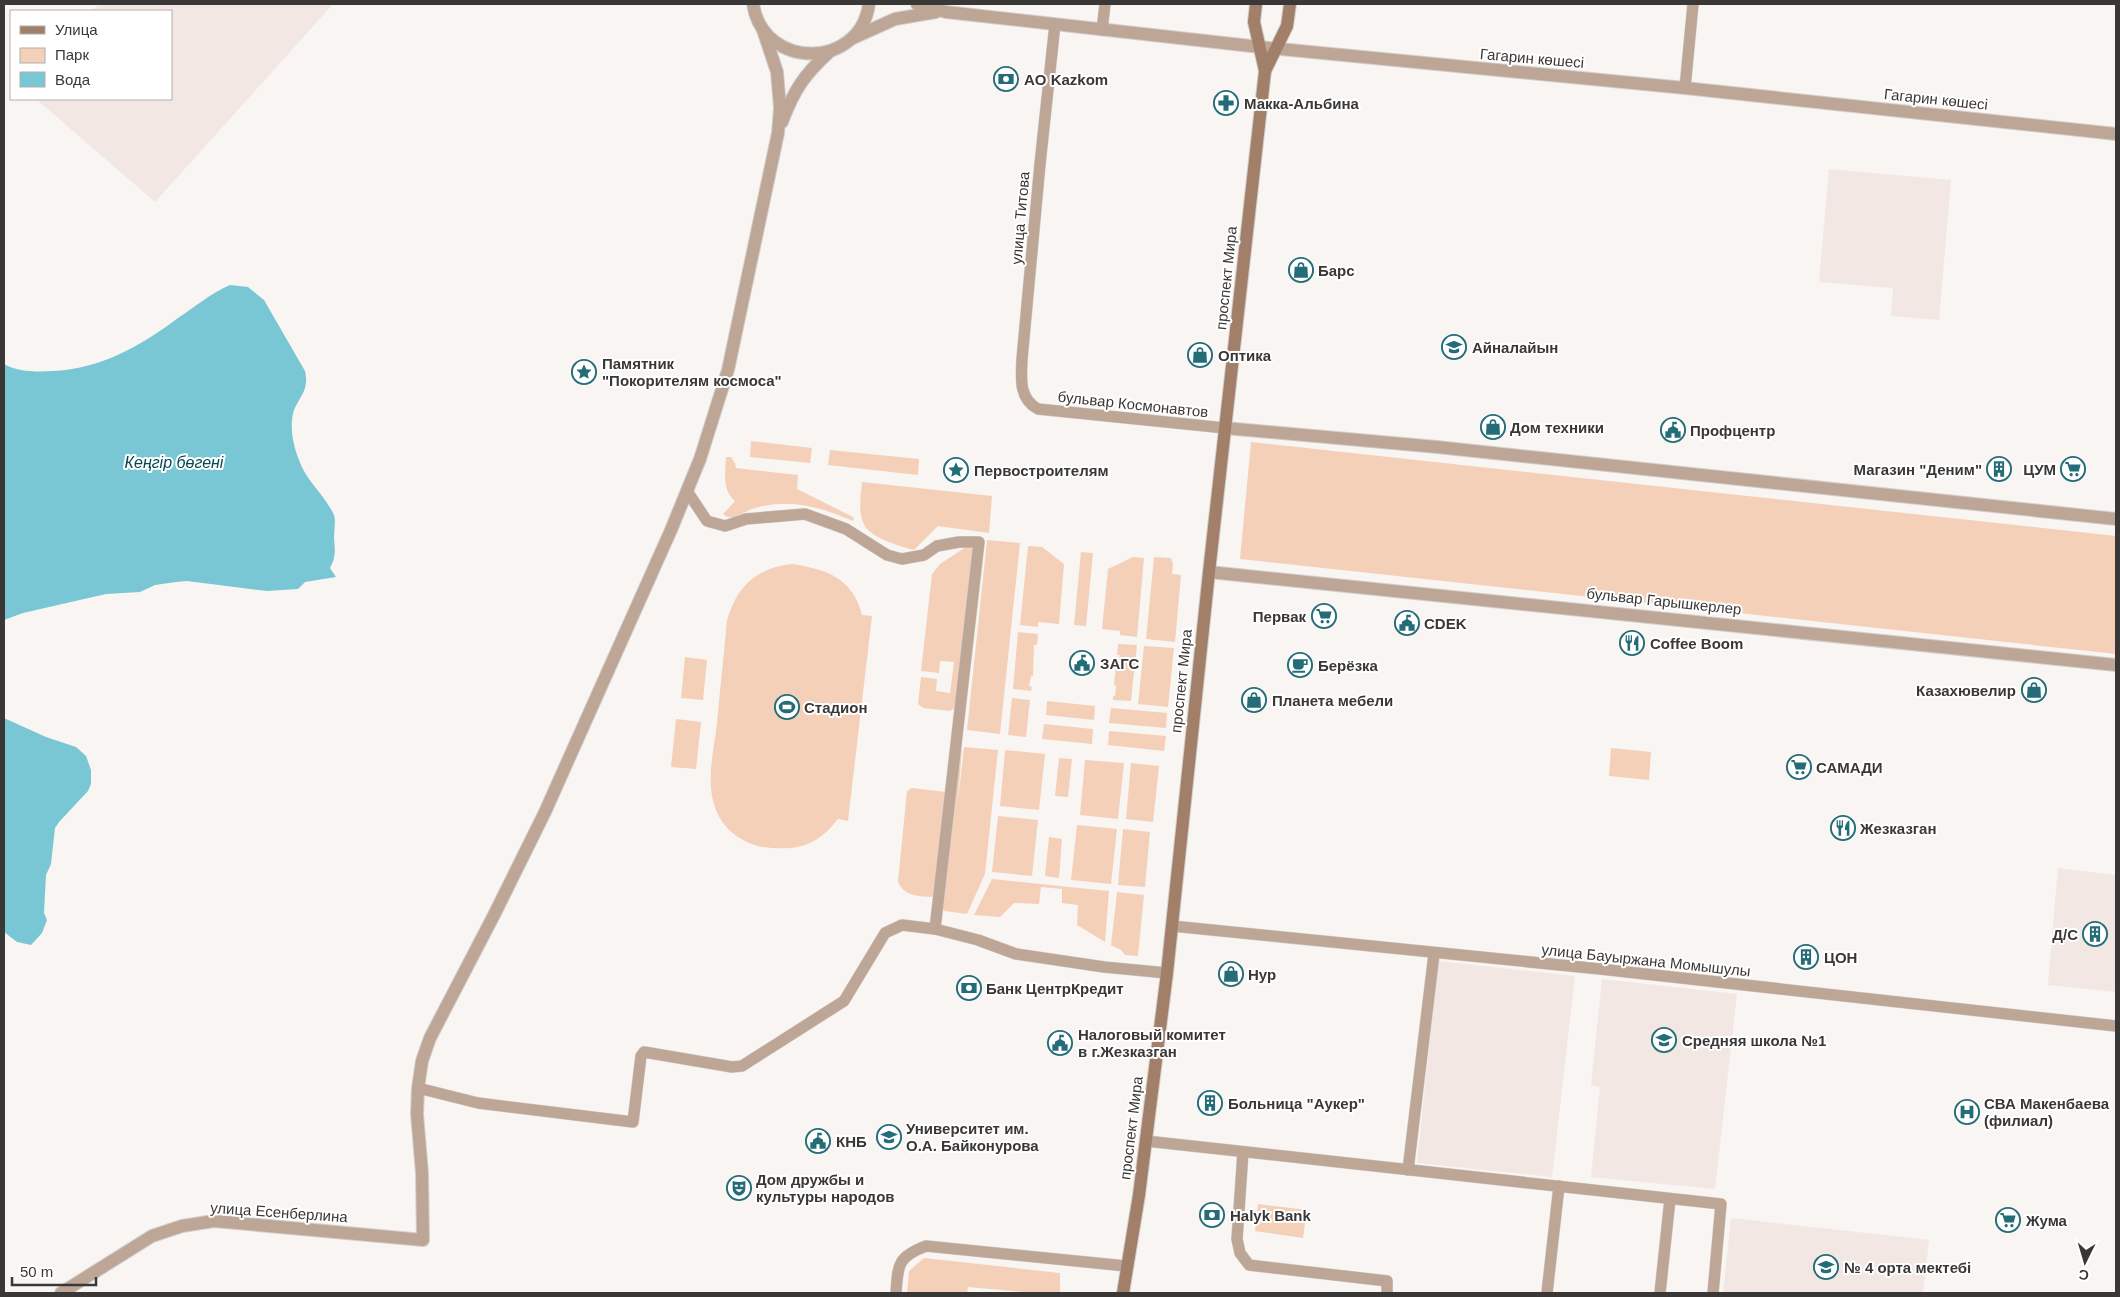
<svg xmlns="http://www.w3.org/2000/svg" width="2120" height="1297" font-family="Helvetica,sans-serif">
  <rect width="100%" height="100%" fill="#f9f5f3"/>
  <!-- built -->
  <g fill="#f2e7e2">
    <polygon points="99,4 333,4 155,202 36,99 171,99 171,11 92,11"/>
    <polygon points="1829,169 1951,180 1939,320 1891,316 1893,288 1819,282"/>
    <polygon points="2058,868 2116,875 2116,992 2048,985"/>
    <polygon points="1438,961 1575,976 1552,1177 1417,1163"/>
    <polygon points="1602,979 1737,994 1715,1189 1591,1177 1600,1087 1591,1085"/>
    <polygon points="1731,1218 1929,1240 1923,1293 1723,1293"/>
  </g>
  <!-- green -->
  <g fill="#f4d0b9">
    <polygon points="751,441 812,448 810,463 750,457"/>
    <polygon points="1251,442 2116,536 2116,654 1240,559"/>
    <polygon points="830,450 919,459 918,475 828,465"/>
    <path d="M 726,457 L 731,457 L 735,463 L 736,468 L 798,475 L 797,489 L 851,516 L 854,518 L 853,521 C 820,507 791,498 755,508 C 744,511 732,523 723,514 L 735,501 C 722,490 725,473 726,457 Z"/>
    <path d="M 862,482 L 992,496 L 989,533 L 938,526 L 914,550 C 900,546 868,538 863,522 C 858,511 861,494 862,482 Z"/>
    <polygon points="987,540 1020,543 1000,734 967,730"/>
    <polygon points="969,545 973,547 955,708 950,711 923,708 918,704 921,677 937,679 936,691 950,693 954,662 940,661 939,673 921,671 932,574 940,564"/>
    <polygon points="1028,546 1042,547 1064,564 1059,624 1038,622 1038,627 1020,625"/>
    <polygon points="1081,552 1093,553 1086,626 1074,625"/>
    <polygon points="1133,557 1144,558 1137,637 1120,635 1120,631 1102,629 1108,569"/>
    <polygon points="1154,557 1171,558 1173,564 1172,574 1181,575 1175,642 1146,639"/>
    <path d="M 792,564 C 826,569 853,578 862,615 L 872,616 L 848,821 L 838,819 C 819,843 803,850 772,848 C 748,847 725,833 716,810 C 705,783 714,750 717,723 C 720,689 724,654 727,620 C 737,586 756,568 792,564 Z"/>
    <polygon points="1018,632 1038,634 1037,645 1034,645 1033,676 1031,676 1029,686 1032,687 1031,691 1013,689"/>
    <polygon points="1118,644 1137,645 1131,701 1113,700 1113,696 1115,696 1116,686 1114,685 1116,665 1118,665 1120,655 1117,655"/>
    <polygon points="1144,646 1174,648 1168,707 1138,704"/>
    <polygon points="685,657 707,660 703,700 681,698"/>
    <polygon points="1012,698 1030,700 1026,737 1008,735"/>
    <polygon points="1047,701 1095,706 1094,720 1046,715"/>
    <polygon points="1111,708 1167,713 1166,728 1109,723"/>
    <polygon points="676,719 701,722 696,769 671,767"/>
    <polygon points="1044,724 1093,729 1092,744 1042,739"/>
    <polygon points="1109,731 1166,736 1164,751 1108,745"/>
    <polygon points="964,747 998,750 985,874 967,914 945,911 941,907 961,749 962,748 958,801"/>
    <polygon points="1611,748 1651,752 1649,780 1609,776"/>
    <polygon points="1005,750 1045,754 1039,810 1000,806"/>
    <polygon points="1059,758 1072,759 1068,797 1055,796"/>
    <polygon points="1085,760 1124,763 1118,819 1080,815"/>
    <polygon points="1131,763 1159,766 1153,822 1126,819"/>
    <path d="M 912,788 L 946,792 L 934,895 L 931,897 C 918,896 903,896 898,881 L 907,791 Z"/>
    <polygon points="998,816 1038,820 1032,876 992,872"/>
    <polygon points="1077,825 1117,829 1111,884 1071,880"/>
    <polygon points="1123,829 1150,832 1145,887 1118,885"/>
    <polygon points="1049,837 1062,839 1059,878 1045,876"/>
    <polygon points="992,879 1109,891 1105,942 1077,925 1078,905 1062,903 1062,889 1041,887 1039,904 1014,903 1000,917 974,915"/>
    <polygon points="1117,892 1144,895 1138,956 1125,955 1121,950 1111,945"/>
    <polygon points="1258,1204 1307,1210 1303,1238 1255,1231"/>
    <polygon points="924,1258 1060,1273 1060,1293 1034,1293 968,1287 967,1293 907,1293 909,1271"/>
  </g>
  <!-- water -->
  <g fill="#79c7d4">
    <path d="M 230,285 L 248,287 L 264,300 L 305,371 C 309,390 301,394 294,410 C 289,426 293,445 299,460 C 306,481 325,495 334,515 C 336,521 334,531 334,538 C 335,550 336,557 330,568 L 336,577 L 305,582 L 298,589 L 267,591 L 187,581 L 176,582 L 155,585 L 140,592 L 106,594 L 23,613 L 4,620 L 4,364 C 18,372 37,372 53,371 C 100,369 141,346 178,318 C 195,307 211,293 230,285 Z"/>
    <polygon points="4,718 46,737 76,747 86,756 91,770 91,784 88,791 59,822 55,828 51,864 46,875 44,913 47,920 42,933 31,945 17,942 4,932"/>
  </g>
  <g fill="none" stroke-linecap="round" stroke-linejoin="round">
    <defs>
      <g id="minor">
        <path d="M 1055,24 L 1040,164 L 1022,359 C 1021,379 1019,399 1038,409 L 1225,428"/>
        <polyline points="1102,30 1105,4"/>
        <polyline points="1685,88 1693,4"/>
        <polyline points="687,491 707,521 725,526 746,519 805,514 846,529 887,555 902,559 924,555 937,546 959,542 979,542 935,929"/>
        <polyline points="1172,926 1600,969 2116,1026"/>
        <polyline points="418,1088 478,1103 633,1122 641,1056 644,1052 732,1067 742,1066 844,1001 885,933 902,925 935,929 978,940 1016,954 1104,967 1167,973"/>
        <polyline points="1146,1141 1721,1204 1713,1293"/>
        <polyline points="1243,1152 1237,1239 1240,1253 1249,1265 1387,1281 1387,1293"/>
        <polyline points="1408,1170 1434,954"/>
        <path d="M 896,1293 C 898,1265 897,1257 926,1246 L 1126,1266"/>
        <polyline points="1547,1293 1559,1186"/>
        <polyline points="1660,1293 1670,1199"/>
      </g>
      <g id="tertiary">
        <path d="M 753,4 C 763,70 860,70 869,4"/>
        <polyline points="917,4 946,12 1260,47 1685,88 2116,134"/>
        <polyline points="853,38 895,19 936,12"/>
        <path d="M 782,122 C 794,90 804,75 829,52"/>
        <polyline points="1225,428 1437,447 2116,519"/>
        <polyline points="1209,572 2116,665"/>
        <polyline points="61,1293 152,1236 182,1226 214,1221 423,1240 422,1173 417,1114 418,1088 422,1061 430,1038 494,915 545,812 671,530 700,459 728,370 778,133 780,108 777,72 763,30"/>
      </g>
      <g id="secondary">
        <polyline points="1265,71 1287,26 1290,4"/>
        <polyline points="1123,1293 1139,1195 1167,973 1209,572 1265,71 1254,22 1256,4"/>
      </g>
    </defs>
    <!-- minor casing -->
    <use href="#minor" stroke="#d3cfcd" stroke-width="12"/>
    <!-- tertiary casing -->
    <use href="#tertiary" stroke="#d3cfcd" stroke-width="14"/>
    <!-- secondary casing -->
    <use href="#secondary" stroke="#d3cfcd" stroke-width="14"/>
    <!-- minor -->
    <use href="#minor" stroke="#bea697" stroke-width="11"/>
    <!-- tertiary -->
    <use href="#tertiary" stroke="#bea697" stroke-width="12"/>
    <!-- secondary -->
    <use href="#secondary" stroke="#a17f69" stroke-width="12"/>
  </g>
  <!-- icons -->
  <defs>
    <symbol id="bank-ring" viewBox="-11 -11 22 22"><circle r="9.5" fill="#fff" stroke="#246c78" stroke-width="1.5"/><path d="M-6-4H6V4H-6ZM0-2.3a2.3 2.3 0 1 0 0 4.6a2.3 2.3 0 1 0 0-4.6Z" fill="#246c78"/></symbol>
    <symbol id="pharmacy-ring" viewBox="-11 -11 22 22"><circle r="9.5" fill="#fff" stroke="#246c78" stroke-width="1.5"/><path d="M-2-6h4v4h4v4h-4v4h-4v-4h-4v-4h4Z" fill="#246c78"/></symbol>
    <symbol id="shop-ring" viewBox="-11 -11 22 22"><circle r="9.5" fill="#fff" stroke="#246c78" stroke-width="1.5"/><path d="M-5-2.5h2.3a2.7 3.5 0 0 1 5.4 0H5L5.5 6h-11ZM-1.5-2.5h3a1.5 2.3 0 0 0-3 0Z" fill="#246c78"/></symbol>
    <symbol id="school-ring" viewBox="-11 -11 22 22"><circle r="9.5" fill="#fff" stroke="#246c78" stroke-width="1.5"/><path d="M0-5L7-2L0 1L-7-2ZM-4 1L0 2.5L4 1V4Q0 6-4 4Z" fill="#246c78"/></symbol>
    <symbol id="sight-ring" viewBox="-11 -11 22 22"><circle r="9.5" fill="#fff" stroke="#246c78" stroke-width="1.5"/><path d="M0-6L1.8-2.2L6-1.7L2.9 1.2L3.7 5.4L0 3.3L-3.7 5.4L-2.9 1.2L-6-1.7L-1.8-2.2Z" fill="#246c78"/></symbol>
    <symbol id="civic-ring" viewBox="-11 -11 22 22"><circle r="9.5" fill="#fff" stroke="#246c78" stroke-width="1.5"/><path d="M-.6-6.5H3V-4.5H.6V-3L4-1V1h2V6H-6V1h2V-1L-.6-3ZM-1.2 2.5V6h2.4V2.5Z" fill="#246c78"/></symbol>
    <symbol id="building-ring" viewBox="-11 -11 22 22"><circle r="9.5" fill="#fff" stroke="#246c78" stroke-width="1.5"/><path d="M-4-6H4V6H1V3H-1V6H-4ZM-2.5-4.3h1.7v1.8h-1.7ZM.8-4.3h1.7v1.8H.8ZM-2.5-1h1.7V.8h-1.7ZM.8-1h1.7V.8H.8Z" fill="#246c78"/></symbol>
    <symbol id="supermarket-ring" viewBox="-11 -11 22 22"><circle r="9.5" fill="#fff" stroke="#246c78" stroke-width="1.5"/><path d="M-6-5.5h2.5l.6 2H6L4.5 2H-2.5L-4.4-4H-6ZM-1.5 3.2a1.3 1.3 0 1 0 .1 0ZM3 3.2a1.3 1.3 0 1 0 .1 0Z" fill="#246c78"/></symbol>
    <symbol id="restaurant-ring" viewBox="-11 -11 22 22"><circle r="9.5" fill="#fff" stroke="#246c78" stroke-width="1.5"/><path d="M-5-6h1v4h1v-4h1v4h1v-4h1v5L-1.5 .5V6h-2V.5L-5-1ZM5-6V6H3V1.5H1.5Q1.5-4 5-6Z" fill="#246c78"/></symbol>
    <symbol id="cafe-ring" viewBox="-11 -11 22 22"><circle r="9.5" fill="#fff" stroke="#246c78" stroke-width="1.5"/><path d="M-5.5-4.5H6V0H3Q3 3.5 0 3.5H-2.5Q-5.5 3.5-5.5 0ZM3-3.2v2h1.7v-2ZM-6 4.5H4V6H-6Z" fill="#246c78"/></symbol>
    <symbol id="stadium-ring" viewBox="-11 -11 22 22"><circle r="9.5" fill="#fff" stroke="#246c78" stroke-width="1.5"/><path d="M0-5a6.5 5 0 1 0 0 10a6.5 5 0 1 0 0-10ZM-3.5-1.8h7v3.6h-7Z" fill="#246c78"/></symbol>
    <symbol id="hospital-ring" viewBox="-11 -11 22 22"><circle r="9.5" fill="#fff" stroke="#246c78" stroke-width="1.5"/><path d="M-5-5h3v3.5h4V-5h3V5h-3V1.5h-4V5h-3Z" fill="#246c78"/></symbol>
    <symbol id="university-ring" viewBox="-11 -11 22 22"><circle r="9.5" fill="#fff" stroke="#246c78" stroke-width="1.5"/><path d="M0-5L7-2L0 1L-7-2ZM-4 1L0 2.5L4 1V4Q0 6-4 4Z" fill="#246c78"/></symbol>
    <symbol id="theatre-ring" viewBox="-11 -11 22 22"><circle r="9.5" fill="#fff" stroke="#246c78" stroke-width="1.5"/><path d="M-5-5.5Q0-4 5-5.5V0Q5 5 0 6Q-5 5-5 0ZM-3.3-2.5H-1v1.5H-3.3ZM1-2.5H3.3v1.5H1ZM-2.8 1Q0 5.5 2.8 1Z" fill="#246c78"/></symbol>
  </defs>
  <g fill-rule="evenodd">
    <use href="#bank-ring" x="992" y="65" width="28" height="28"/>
    <use href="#pharmacy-ring" x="1212" y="89" width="28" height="28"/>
    <use href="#shop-ring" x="1287" y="256" width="28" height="28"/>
    <use href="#school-ring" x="1440" y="333" width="28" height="28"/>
    <use href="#shop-ring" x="1186" y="341" width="28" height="28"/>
    <use href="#sight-ring" x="570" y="358" width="28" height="28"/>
    <use href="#shop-ring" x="1479" y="413" width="28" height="28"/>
    <use href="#civic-ring" x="1659" y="416" width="28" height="28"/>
    <use href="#building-ring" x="1985" y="455" width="28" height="28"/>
    <use href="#supermarket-ring" x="2059" y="455" width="28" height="28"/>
    <use href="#sight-ring" x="942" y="456" width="28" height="28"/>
    <use href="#supermarket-ring" x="1310" y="602" width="28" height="28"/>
    <use href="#civic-ring" x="1393" y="609" width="28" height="28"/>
    <use href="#restaurant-ring" x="1618" y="629" width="28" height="28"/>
    <use href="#civic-ring" x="1068" y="649" width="28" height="28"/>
    <use href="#cafe-ring" x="1286" y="651" width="28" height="28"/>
    <use href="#shop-ring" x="2020" y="676" width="28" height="28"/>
    <use href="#shop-ring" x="1240" y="686" width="28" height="28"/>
    <use href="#stadium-ring" x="773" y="693" width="28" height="28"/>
    <use href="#supermarket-ring" x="1785" y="753" width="28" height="28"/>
    <use href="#restaurant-ring" x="1829" y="814" width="28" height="28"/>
    <use href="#building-ring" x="2081" y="920" width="28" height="28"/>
    <use href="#building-ring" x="1792" y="943" width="28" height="28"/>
    <use href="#shop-ring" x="1217" y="960" width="28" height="28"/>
    <use href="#bank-ring" x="955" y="974" width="28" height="28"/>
    <use href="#school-ring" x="1650" y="1026" width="28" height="28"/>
    <use href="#civic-ring" x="1046" y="1029" width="28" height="28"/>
    <use href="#building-ring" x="1196" y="1089" width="28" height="28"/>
    <use href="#hospital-ring" x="1953" y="1098" width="28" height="28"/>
    <use href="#university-ring" x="875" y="1123" width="28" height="28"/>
    <use href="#civic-ring" x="804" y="1127" width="28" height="28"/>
    <use href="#theatre-ring" x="725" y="1174" width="28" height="28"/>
    <use href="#bank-ring" x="1198" y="1201" width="28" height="28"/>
    <use href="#supermarket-ring" x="1994" y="1206" width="28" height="28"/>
    <use href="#school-ring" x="1812" y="1253" width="28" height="28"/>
  </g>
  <g text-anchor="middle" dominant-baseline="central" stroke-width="4" stroke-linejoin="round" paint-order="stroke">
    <!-- street labels -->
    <g font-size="15" fill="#3a3837" stroke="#fff">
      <text transform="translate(1532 58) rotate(5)">Гагарин көшесі</text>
      <text transform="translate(1936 99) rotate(6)">Гагарин көшесі</text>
      <text transform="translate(1020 218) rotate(-85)">улица Титова</text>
      <text transform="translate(1226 278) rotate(-84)">проспект Мира</text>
      <text transform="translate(1133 404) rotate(6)">бульвар Космонавтов</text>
      <text transform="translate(1664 601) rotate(6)">бульвар Гарышкерлер</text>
      <text transform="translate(1181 681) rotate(-84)">проспект Мира</text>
      <text transform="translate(1646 960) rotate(6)">улица Бауыржана Момышулы</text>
      <text transform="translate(1131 1128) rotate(-83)">проспект Мира</text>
      <text transform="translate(279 1212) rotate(4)">улица Есенберлина</text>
    </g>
    <!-- poi labels -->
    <g font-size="15" font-weight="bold" fill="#3a3837" stroke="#fff" text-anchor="start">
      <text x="1024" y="79">AO Kazkom</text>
      <text x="1244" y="103">Макка-Альбина</text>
      <text x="1318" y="270">Барс</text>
      <text x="1472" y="347">Айналайын</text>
      <text x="1218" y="355">Оптика</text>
      <text x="602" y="363">Памятник<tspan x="602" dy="17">"Покорителям космоса"</tspan></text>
      <text x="1510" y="427">Дом техники</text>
      <text x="1690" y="430">Профцентр</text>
      <text x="1982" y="469" text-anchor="end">Магазин "Деним"</text>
      <text x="2056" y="469" text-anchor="end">ЦУМ</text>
      <text x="974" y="470">Первостроителям</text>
      <text x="1306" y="616" text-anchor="end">Первак</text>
      <text x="1424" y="623">CDEK</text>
      <text x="1650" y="643">Coffee Boom</text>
      <text x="1100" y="663">ЗАГС</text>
      <text x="1318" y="665">Берёзка</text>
      <text x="2016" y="690" text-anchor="end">Казахювелир</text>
      <text x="1272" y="700">Планета мебели</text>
      <text x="804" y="707">Стадион</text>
      <text x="1816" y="767">САМАДИ</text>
      <text x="1860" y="828">Жезказган</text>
      <text x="2078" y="934" text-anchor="end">Д/С</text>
      <text x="1824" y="957">ЦОН</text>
      <text x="1248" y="974">Нур</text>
      <text x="986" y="988">Банк ЦентрКредит</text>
      <text x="1078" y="1034">Налоговый комитет<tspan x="1078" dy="17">в г.Жезказган</tspan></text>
      <text x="1682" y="1040">Средняя школа №1</text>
      <text x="1228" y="1103">Больница "Аукер"</text>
      <text x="1984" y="1103">СВА Макенбаева<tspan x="1984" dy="17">(филиал)</tspan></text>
      <text x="906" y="1128">Университет им.<tspan x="906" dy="17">О.А. Байконурова</tspan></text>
      <text x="836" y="1141">КНБ</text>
      <text x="756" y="1179">Дом дружбы и<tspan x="756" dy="17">культуры народов</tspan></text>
      <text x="1230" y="1215">Halyk Bank</text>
      <text x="2026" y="1220">Жума</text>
      <text x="1844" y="1267">№ 4 орта мектебі</text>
    </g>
    <!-- water labels -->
    <g font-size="16" font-style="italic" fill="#004953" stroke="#fff">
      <text x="174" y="462">Кеңгір бөгені</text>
    </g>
  </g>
  <!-- border -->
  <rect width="2120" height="1297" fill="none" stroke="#3a3837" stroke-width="10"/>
  <!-- legend -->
  <rect x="10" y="10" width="162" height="90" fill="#ffffff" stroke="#b0afaf"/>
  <rect x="20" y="26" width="25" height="8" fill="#a17f69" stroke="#b0afaf"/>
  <text x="55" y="35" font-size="15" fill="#3a3837">Улица</text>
  <rect x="20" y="48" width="25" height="15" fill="#f4d0b9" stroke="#b0afaf"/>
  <text x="55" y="60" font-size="15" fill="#3a3837">Парк</text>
  <rect x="20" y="72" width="25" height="15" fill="#79c7d4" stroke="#b0afaf"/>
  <text x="55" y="85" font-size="15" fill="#3a3837">Вода</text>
  <!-- north arrow -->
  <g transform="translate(2085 1262) rotate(185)" stroke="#ffffff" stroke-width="4" paint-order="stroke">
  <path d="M0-4L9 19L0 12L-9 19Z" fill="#3a3837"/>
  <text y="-8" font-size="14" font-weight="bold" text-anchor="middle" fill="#3a3837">С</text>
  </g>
  <!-- scale -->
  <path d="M12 1277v8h84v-8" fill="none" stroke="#3a3837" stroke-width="2.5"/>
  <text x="20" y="1277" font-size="15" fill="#3a3837" stroke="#ffffff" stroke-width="4" paint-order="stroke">50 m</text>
</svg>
